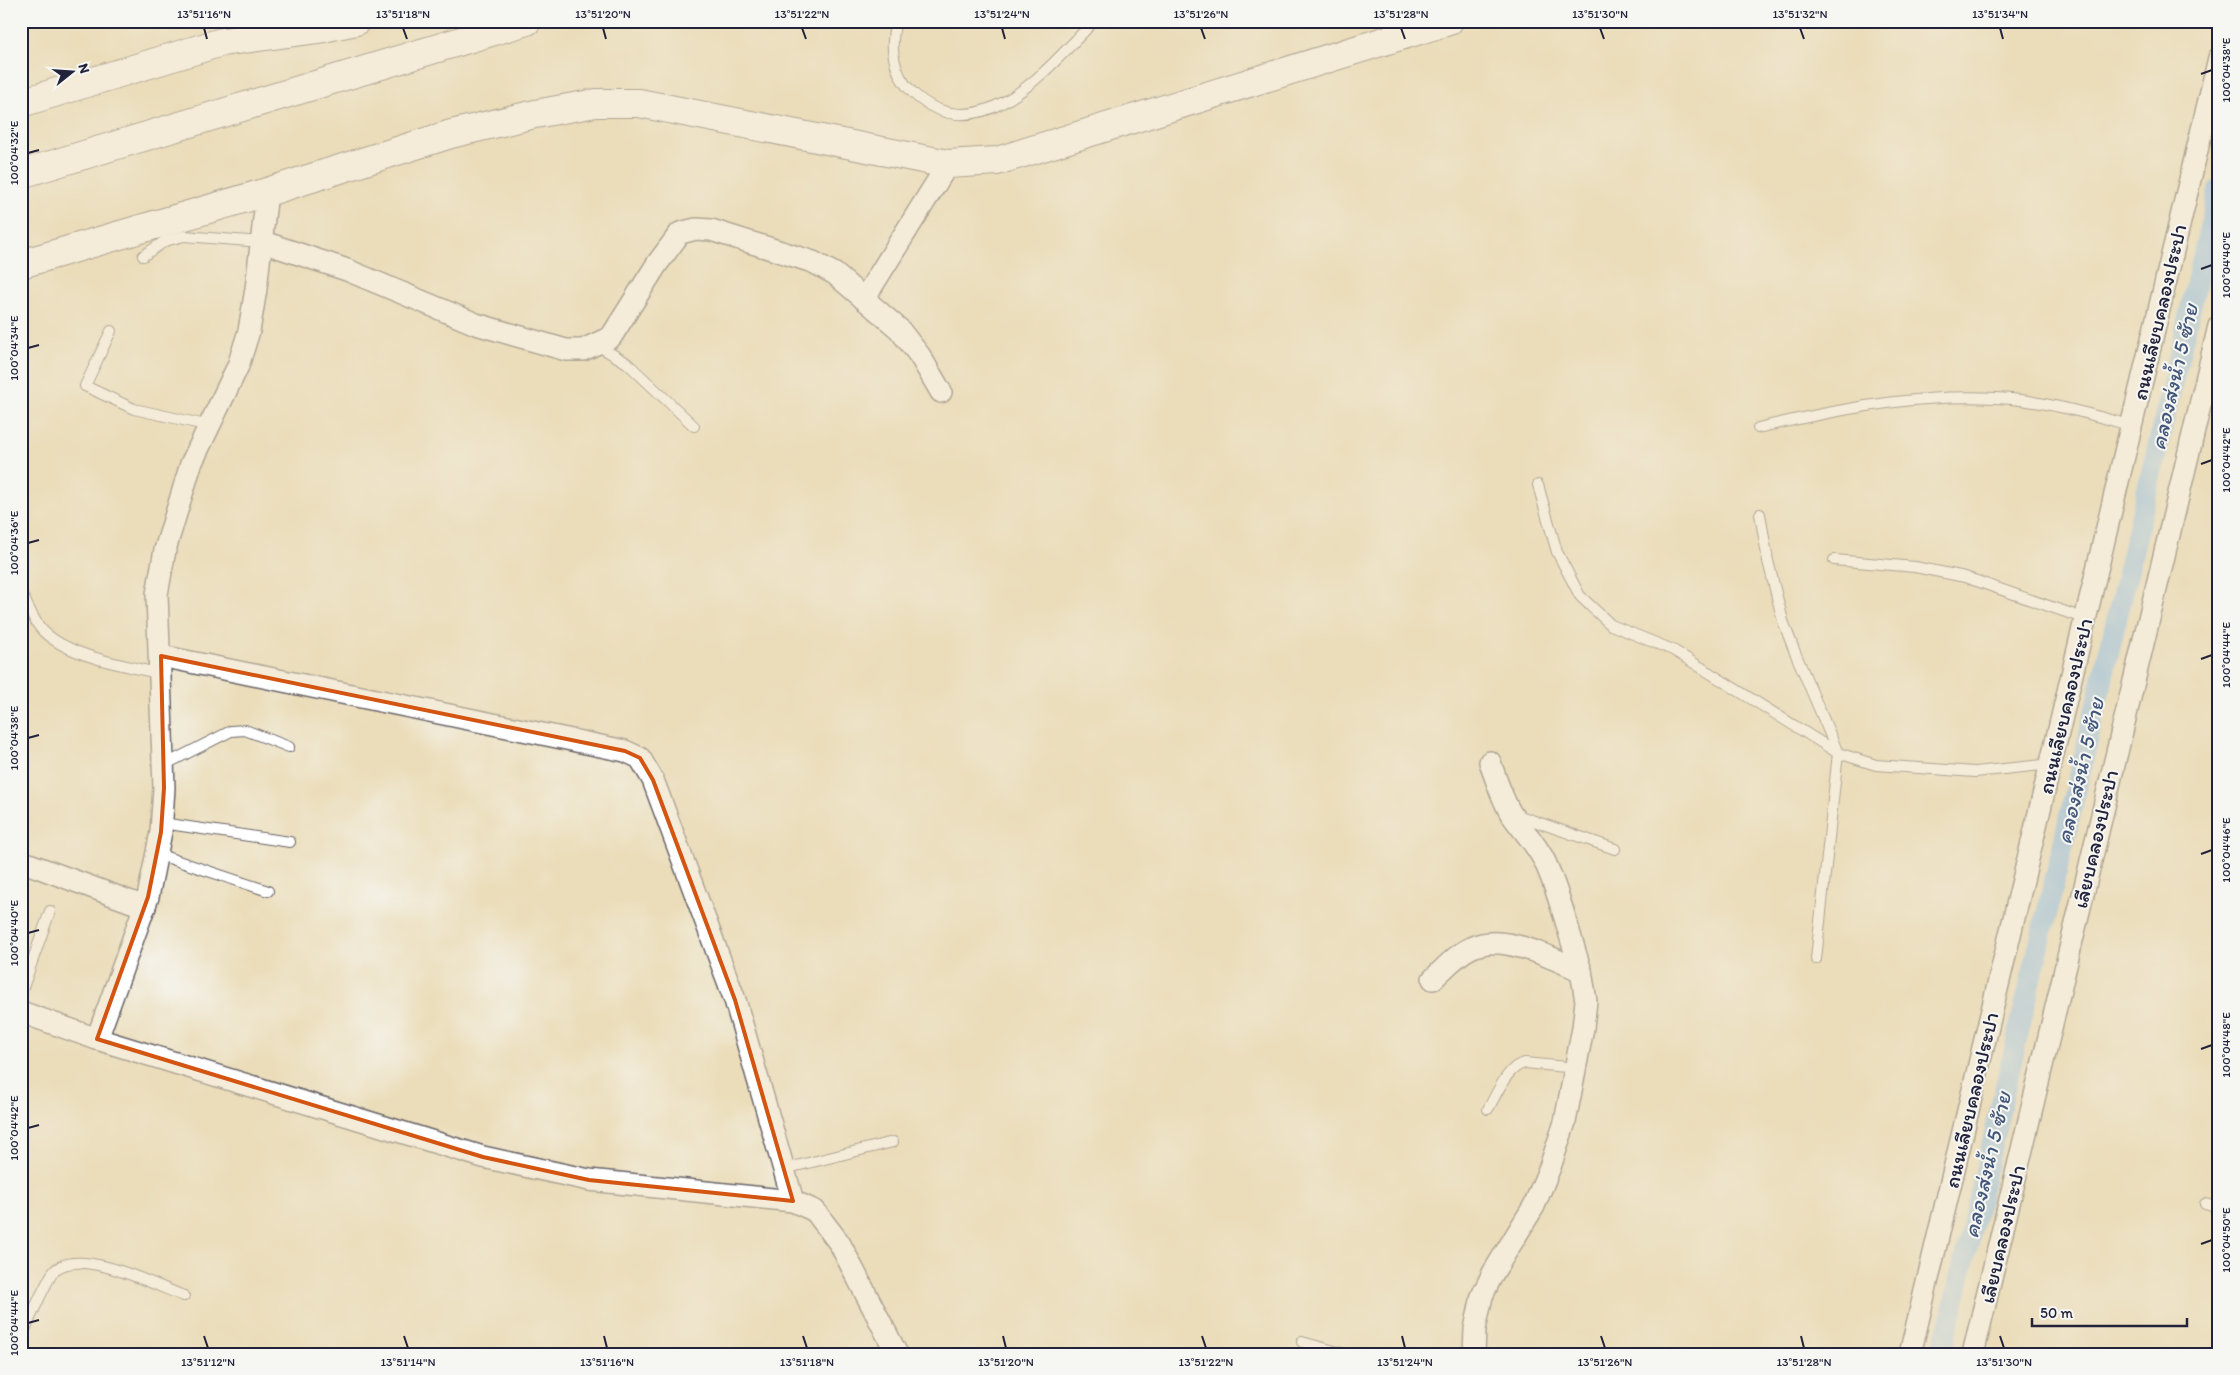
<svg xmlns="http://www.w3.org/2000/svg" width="2240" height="1375" font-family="Itim,'Playpen Sans Thai',sans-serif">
  <rect width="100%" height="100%" fill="#f6f6f2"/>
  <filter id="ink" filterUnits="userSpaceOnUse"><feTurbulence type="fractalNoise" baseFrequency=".02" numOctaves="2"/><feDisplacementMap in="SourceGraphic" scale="10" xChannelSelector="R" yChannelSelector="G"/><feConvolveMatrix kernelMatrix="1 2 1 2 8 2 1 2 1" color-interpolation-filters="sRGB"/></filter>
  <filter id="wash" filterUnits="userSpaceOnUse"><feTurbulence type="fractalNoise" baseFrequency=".0096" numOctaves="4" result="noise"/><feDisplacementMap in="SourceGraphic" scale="20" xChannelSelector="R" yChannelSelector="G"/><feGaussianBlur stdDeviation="1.12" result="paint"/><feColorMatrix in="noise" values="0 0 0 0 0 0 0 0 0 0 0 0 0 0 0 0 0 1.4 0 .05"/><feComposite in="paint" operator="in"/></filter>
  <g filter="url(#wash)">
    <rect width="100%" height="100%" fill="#ebddb9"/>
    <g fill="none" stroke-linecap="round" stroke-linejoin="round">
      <!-- canal -->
      <polyline stroke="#81baf2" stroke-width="21" points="1942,1354 2219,188"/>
    </g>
  </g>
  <g filter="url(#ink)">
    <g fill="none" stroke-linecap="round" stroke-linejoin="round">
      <defs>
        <g id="service">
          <path d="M 896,21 C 889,46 893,74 912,92 C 979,156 1050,66 1094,21"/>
          <polyline points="143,256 165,241 184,236 263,242"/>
          <polyline points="111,331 85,386 134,409 210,426"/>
          <polyline points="597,345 627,363 694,426"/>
          <path d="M 1758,428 C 1844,408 1933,390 2021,400 C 2059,405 2096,416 2133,426"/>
          <polyline points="1538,485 1557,552 1580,596 1611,625 1673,650 1838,753 1876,765 1975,772 2052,764"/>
          <polyline points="1760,514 1768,561 1783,621 1794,650 1838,753 1816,959"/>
          <polyline points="1834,560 1915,567 1965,577 2086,619"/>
          <path d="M 21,593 C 28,605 33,620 42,630 C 68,657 125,665 161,674"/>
          <polyline points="164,765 231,731 245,730 289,747"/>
          <polyline points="1517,815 1615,849"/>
          <polyline points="162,823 290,842"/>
          <polyline points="157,854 268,891"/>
          <polyline points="21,993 50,911"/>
          <path d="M 1488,1109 C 1497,1094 1507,1066 1525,1063 L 1576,1068"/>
          <polyline points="784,1169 893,1142"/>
          <polyline points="2205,1204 2219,1208"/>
          <path d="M 21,1338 C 27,1326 48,1276 55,1270 C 81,1247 154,1285 184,1296"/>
          <polyline points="1302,1342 1345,1354"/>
        </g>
        <g id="minor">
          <polyline points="263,242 347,270 476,324 566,350 583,350 611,337 657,264 680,233 696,229 711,230 813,262 835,274 899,329 920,356 941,392"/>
          <polyline points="864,299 948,164"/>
          <polyline points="161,656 625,751 640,758 653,780 735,1000 793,1201"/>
          <path d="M 1490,762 C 1496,779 1501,796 1510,812 C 1521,829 1536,843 1545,862 C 1561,897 1569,935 1581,971"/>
          <polyline points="21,861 145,907"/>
          <path d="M 1433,979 C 1447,966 1462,948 1482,944 C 1509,937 1556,959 1581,971 L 1586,1001 L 1583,1028 L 1565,1122 L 1550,1167 L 1534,1206 L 1493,1273 L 1482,1296 L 1475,1329 L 1474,1354"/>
          <polyline points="21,1012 97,1039 483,1157 589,1180 793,1201 815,1211 840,1244 897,1354"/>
          <polyline points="97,1039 148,897 161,832 164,788 157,594 165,550 191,464 238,366 249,331 256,289 267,192"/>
          <polyline points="1910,1354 2219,58"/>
          <polyline points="1973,1354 2219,326"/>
        </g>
        <polyline id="secondary" points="21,264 267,192 451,134 535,114 596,103 639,103 948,164 997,161 1449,21"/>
        <g id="motorway">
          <polyline points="21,103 222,42 318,29 356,21"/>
          <polyline points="21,174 527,21"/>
        </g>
      </defs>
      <!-- service casing -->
      <use href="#service" stroke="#686367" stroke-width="12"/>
      <!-- minor casing -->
      <use href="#minor" stroke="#686367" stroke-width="24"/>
      <!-- secondary casing -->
      <use href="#secondary" stroke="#686367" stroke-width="30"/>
      <!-- motorway casing -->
      <use href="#motorway" stroke="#686367" stroke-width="30"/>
      <!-- service -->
      <use href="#service" stroke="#fff" stroke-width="10"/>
      <!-- minor -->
      <use href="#minor" stroke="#fff" stroke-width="21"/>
      <!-- secondary -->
      <use href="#secondary" stroke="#fff" stroke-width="28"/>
      <!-- motorway -->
      <use href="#motorway" stroke="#fff" stroke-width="28"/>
    </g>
  </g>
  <!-- marked area -->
  <path d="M0 0H2240V1375H0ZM 161,656 L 625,751 L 640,758 L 653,780 L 735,1000 L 793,1201 L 589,1180 L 483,1157 L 97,1039 L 148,897 L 161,832 L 164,788 Z" fill="#ebddb9" fill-opacity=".55" fill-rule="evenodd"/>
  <path fill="none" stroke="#d45411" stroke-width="4" stroke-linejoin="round" d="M 161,656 L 625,751 L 640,758 L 653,780 L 735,1000 L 793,1201 L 589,1180 L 483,1157 L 97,1039 L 148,897 L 161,832 L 164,788 Z"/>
  <!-- ticks -->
  <path fill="none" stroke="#22223b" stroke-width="2" d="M 204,28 L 207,39M 403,28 L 407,39M 603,28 L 606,39M 802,28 L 806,39M 1002,28 L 1005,39M 1201,28 L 1205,39M 1401,28 L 1405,39M 1600,28 L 1604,39M 1800,28 L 1804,39M 2000,28 L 2003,39M 2201,74 L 2212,70M 28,153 L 39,150M 2201,269 L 2212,265M 28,348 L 39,345M 2201,464 L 2212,460M 28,543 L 39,540M 2201,659 L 2212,655M 28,738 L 39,735M 2201,854 L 2212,850M 28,933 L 39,930M 2201,1049 L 2212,1045M 28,1128 L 39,1125M 2201,1244 L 2212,1240M 28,1323 L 39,1320M 204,1336 L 208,1348M 404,1336 L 408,1348M 604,1336 L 607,1348M 803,1336 L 807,1348M 1003,1336 L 1006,1348M 1202,1336 L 1206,1348M 1402,1336 L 1405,1348M 1601,1336 L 1605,1348M 1801,1336 L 1804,1348M 2000,1336 L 2004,1348"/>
  <g text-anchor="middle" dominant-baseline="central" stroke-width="4" stroke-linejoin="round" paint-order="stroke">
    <!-- street labels -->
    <g font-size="21" fill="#22223b" stroke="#f6f6f2">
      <text transform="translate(2159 312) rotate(-77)">ถนนเลียบคลองประปา</text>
      <text transform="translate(2065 706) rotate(-77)">ถนนเลียบคลองประปา</text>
      <text transform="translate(2095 839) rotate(-77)">เลียบคลองประปา</text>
      <text transform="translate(1971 1100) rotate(-77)">ถนนเลียบคลองประปา</text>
      <text transform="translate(2002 1234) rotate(-77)">เลียบคลองประปา</text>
    </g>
    <!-- water labels -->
    <g font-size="22" font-style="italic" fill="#43577b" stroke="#f6f6f2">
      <text transform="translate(2174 377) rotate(-77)">คลองส่งน้ำ 5 ซ้าย</text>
      <text transform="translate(2080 771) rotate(-77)">คลองส่งน้ำ 5 ซ้าย</text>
      <text transform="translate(1987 1165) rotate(-77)">คลองส่งน้ำ 5 ซ้าย</text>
    </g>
  </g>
  <!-- margin -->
  <rect width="2240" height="1375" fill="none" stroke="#f6f6f2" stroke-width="55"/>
  <!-- north arrow -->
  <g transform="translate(72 72) rotate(73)" stroke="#f6f6f2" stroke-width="4" paint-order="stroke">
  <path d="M0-4L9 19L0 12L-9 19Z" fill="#22223b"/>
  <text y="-8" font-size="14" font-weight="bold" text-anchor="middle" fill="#22223b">N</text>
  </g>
  <!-- scale -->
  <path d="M2032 1318v8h155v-8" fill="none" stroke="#22223b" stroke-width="2.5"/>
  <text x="2040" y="1318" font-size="15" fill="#22223b" stroke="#f6f6f2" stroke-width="4" paint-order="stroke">50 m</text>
  <rect x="28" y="28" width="2184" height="1320" fill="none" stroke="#22223b" stroke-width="2"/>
  <g font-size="12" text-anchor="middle" fill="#22223b">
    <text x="204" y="18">13°51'16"N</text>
    <text x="403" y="18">13°51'18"N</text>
    <text x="603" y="18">13°51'20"N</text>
    <text x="802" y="18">13°51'22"N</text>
    <text x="1002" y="18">13°51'24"N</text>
    <text x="1201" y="18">13°51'26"N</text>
    <text x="1401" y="18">13°51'28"N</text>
    <text x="1600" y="18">13°51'30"N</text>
    <text x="1800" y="18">13°51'32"N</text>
    <text x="2000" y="18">13°51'34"N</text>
    <text transform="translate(2226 70) rotate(-90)" y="4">100°04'38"E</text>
    <text transform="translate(14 153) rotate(-90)" y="4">100°04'32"E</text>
    <text transform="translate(2226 265) rotate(-90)" y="4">100°04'40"E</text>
    <text transform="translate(14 348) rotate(-90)" y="4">100°04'34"E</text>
    <text transform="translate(2226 460) rotate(-90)" y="4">100°04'42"E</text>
    <text transform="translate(14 543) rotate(-90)" y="4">100°04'36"E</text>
    <text transform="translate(2226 655) rotate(-90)" y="4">100°04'44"E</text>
    <text transform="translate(14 738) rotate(-90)" y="4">100°04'38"E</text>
    <text transform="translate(2226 850) rotate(-90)" y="4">100°04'46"E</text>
    <text transform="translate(14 933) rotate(-90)" y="4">100°04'40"E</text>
    <text transform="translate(2226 1045) rotate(-90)" y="4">100°04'48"E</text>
    <text transform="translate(14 1128) rotate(-90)" y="4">100°04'42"E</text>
    <text transform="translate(2226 1240) rotate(-90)" y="4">100°04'50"E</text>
    <text transform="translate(14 1323) rotate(-90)" y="4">100°04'44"E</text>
    <text x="208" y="1366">13°51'12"N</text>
    <text x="408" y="1366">13°51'14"N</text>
    <text x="607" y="1366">13°51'16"N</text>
    <text x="807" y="1366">13°51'18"N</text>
    <text x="1006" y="1366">13°51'20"N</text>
    <text x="1206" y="1366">13°51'22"N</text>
    <text x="1405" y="1366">13°51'24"N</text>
    <text x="1605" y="1366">13°51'26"N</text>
    <text x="1804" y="1366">13°51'28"N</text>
    <text x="2004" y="1366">13°51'30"N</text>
  </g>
</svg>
